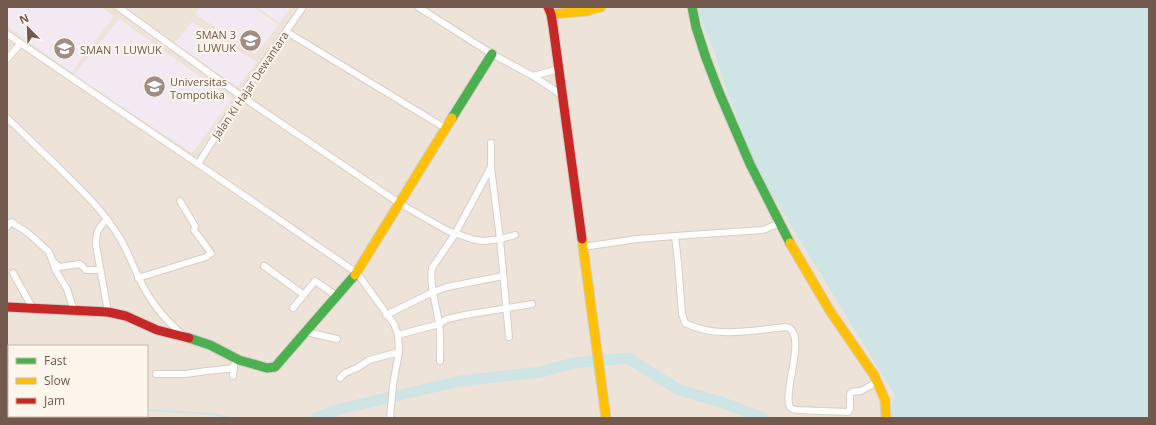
<svg xmlns="http://www.w3.org/2000/svg" width="1156" height="425" font-family="'Open Sans',sans-serif">
  <rect width="100%" height="100%" fill="#f6f1eb"/>
  <!-- residential -->
  <path fill="#eee3d9" fill-rule="evenodd" d="M 7,7 L 699,7 L 699,14 L 706,35 L 714,51 L 720,72 L 842,308 L 894,394 L 890,418 L 7,418 ZM 9,346 L 147,346 L 147,416 L 9,416 Z"/>
  <!-- education -->
  <g fill="#f2e9f2">
    <polygon points="7,7 101,7 114,16 72,72 7,26"/>
    <polygon points="200,7 253,7 279,25 256,54 195,14"/>
    <polygon points="257,7 291,7 280,23"/>
    <polygon points="119,19 232,99 192,153 74,75"/>
    <polygon points="192,22 257,62 238,87 175,43"/>
  </g>
  <!-- water -->
  <polygon fill="#cee4e5" points="699,7 1149,7 1149,418 890,418 894,394 754,165 720,72 714,51 706,35 699,14"/>
  <g fill="none" stroke-linecap="round" stroke-linejoin="round">
    <!-- stream -->
    <polyline stroke="#cee4e5" stroke-width="2" points="147,410 214,414 230,418"/>
    <!-- river -->
    <polyline stroke="#cee4e5" stroke-width="11" points="316,418 340,409 460,381 541,372 573,363 628,358 679,390 721,402 763,418"/>
    <defs>
      <g id="street">
        <polyline points="118,7 241,96 399,203 448,231 475,240 485,241 500,239 515,235"/>
        <polyline points="418,7 492,54 533,76 562,95"/>
        <polyline points="287,32 445,128"/>
        <polyline points="7,34 198,164 357,273 394,324 398,335 399,352 393,385 390,418"/>
        <polyline points="7,59 20,44"/>
        <polyline points="533,76 559,69"/>
        <path d="M 7,118 C 24,134 40,150 57,166 C 78,187 100,207 116,232 C 126,246 131,262 139,278 C 149,300 164,319 183,335"/>
        <polyline points="198,164 241,96 303,7"/>
        <polyline points="491,167 500,239 509,337"/>
        <path d="M 107,219 C 98,229 96,231 96,245 L 108,312"/>
        <polyline points="7,227 11,222 28,233 49,252 56,271 67,289 74,311"/>
        <polyline points="675,236 763,230 780,223"/>
        <path d="M 583,247 L 637,239 L 675,236 L 678,262 L 682,314 L 685,323 C 716,339 754,330 787,327 C 808,334 782,392 790,407 C 792,409 793,409 796,410 L 848,412 L 850,409 L 850,394 L 852,392 L 861,391 L 877,382"/>
        <polyline points="54,262 59,267 80,264 86,270 100,270"/>
        <polyline points="264,266 304,295"/>
        <polyline points="13,273 33,309"/>
        <polyline points="138,278 206,257 211,253 194,230 195,226 180,201"/>
        <polyline points="293,308 315,281 337,296"/>
        <polyline points="386,315 433,292 447,287 503,276"/>
        <polyline points="306,332 337,339"/>
        <polyline points="398,335 439,324 447,319 465,315 532,304"/>
        <path d="M 440,361 C 440,349 441,336 439,324 C 437,306 429,287 432,268 L 455,234 L 491,167 L 491,143"/>
        <polyline points="156,374 186,374 206,371 218,370 234,368"/>
        <polyline points="233,376 234,365"/>
        <polyline points="340,378 345,373 357,368 369,360 399,352"/>
      </g>
      <g id="fast">
        <polyline points="692,7 696,27 706,58 719,92 750,164 790,243"/>
        <polyline points="452,118 492,54"/>
        <polyline points="189,338 210,345 239,360 267,368 275,367 355,275"/>
      </g>
      <g id="slow">
        <polyline points="551,14 587,11 601,7"/>
        <polyline points="582,239 606,418"/>
        <polyline points="790,243 830,311 874,375 885,400 886,418"/>
        <polyline points="355,275 452,118"/>
      </g>
      <g id="jam">
        <polyline points="548,7 551,14 553,26 582,239"/>
        <polyline points="7,307 108,312 126,316 157,330 189,338"/>
      </g>
    </defs>
    <!-- street casing -->
    <use href="#street" stroke="#d5cec9" stroke-width="8"/>
    <!-- fast casing -->
    <use href="#fast" stroke="#d5cec8" stroke-width="11"/>
    <!-- slow casing -->
    <use href="#slow" stroke="#d5cec8" stroke-width="11"/>
    <!-- jam casing -->
    <use href="#jam" stroke="#d5cec8" stroke-width="11"/>
    <!-- street -->
    <use href="#street" stroke="#fefdfc" stroke-width="6"/>
    <!-- fast -->
    <use href="#fast" stroke="#4caf50" stroke-width="9"/>
    <!-- slow -->
    <use href="#slow" stroke="#ffc107" stroke-width="9"/>
    <!-- jam -->
    <use href="#jam" stroke="#c62828" stroke-width="9"/>
  </g>
  <!-- icons -->
  <defs>
    <symbol id="school-disc" viewBox="-11 -11 22 22"><circle r="9.5" fill="#a08e84" stroke="#fdf6ed"/><path d="M0-5L7-2L0 1L-7-2ZM-4 1L0 2.5L4 1V4Q0 6-4 4Z" fill="#fff"/></symbol>
  </defs>
  <g fill-rule="evenodd">
    <use href="#school-disc" x="238" y="28" width="25" height="25"/>
    <use href="#school-disc" x="52" y="36" width="25" height="25"/>
    <use href="#school-disc" x="142" y="74" width="25" height="25"/>
  </g>
  <g text-anchor="middle" dominant-baseline="central" stroke-width="4" stroke-linejoin="round" paint-order="stroke">
    <!-- poi labels -->
    <g font-size="11" fill="#72584d" stroke="#fdf6ed" text-anchor="start">
      <text x="236" y="34" text-anchor="end">SMAN 3<tspan x="236" dy="13">LUWUK</tspan></text>
      <text x="80" y="49">SMAN 1 LUWUK</text>
      <text x="170" y="81">Universitas<tspan x="170" dy="13">Tompotika</tspan></text>
    </g>
    <!-- street labels -->
    <g font-size="11" fill="#72584d" stroke="#fdf6ed">
      <text transform="translate(250 85) rotate(-56)">Jalan Ki Hajar Dewantara</text>
    </g>
  </g>
  <!-- border -->
  <rect width="1156" height="425" fill="none" stroke="#72584d" stroke-width="16"/>
  <!-- legend -->
  <rect x="8" y="345" width="140" height="72" fill="#fdf6ed" stroke="#c5b7ad"/>
  <rect x="16" y="358" width="20" height="6" fill="#4caf50" stroke="#c5b7ad"/>
  <text x="44" y="365" font-size="12" fill="#72584d">Fast</text>
  <rect x="16" y="378" width="20" height="6" fill="#ffc107" stroke="#c5b7ad"/>
  <text x="44" y="385" font-size="12" fill="#72584d">Slow</text>
  <rect x="16" y="398" width="20" height="6" fill="#c62828" stroke="#c5b7ad"/>
  <text x="44" y="405" font-size="12" fill="#72584d">Jam</text>
  <!-- north arrow -->
  <g transform="translate(28 28) rotate(337)" stroke="#fdf6ed" stroke-width="3" paint-order="stroke">
  <path d="M0-3L7 15L0 10L-7 15Z" fill="#72584d"/>
  <text y="-6" font-size="11" font-weight="bold" text-anchor="middle" fill="#72584d">N</text>
  </g>
</svg>
